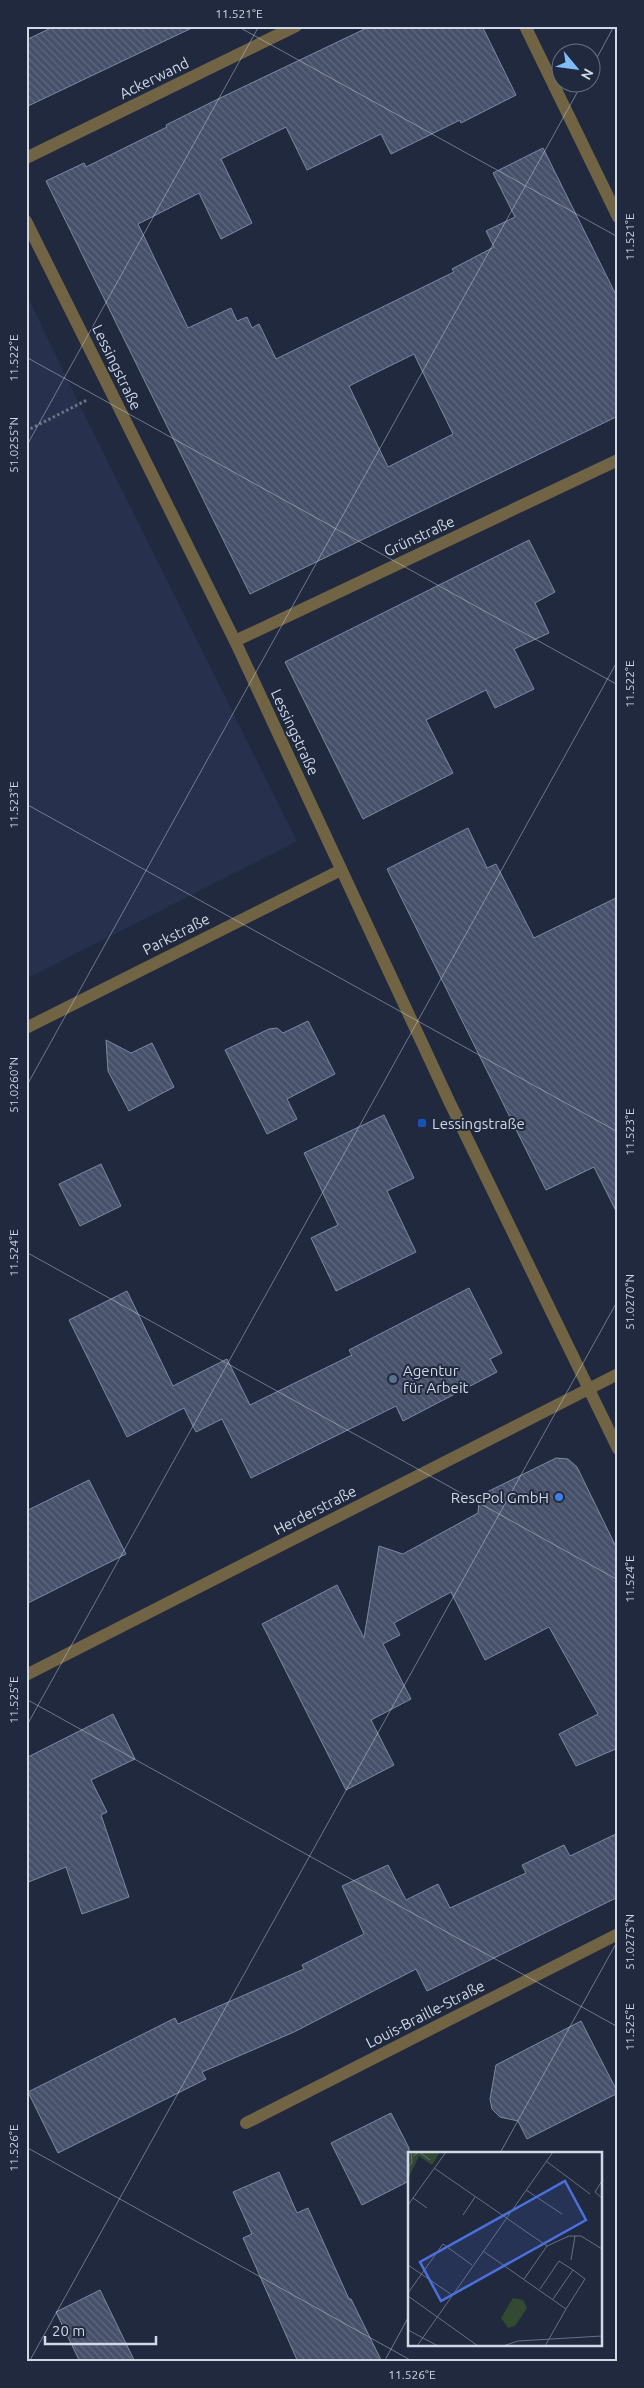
<svg xmlns="http://www.w3.org/2000/svg" width="644" height="2388" font-family="Ubuntu,sans-serif">
  <defs>
    <pattern id="building-back-hatch" width="6" height="6" patternUnits="userSpaceOnUse" patternTransform="scale(1.25)"><rect width="6" height="6" fill="#465068"/><path d="M-1 5l2 2M0 0l6 6M5-1l2 2" fill="none" stroke="#60687e"/></pattern>
  </defs>
  <rect width="100%" height="100%" fill="#20293e"/>
  <!-- built -->
  <polygon fill="#27314d" points="26,293 79,404 297,841 26,979"/>
  <!-- building -->
  <g fill="url(#building-back-hatch)" stroke="#7d88a2" fill-rule="evenodd">
    <polygon points="55,26 196,26 26,107 26,40"/>
    <path d="M 371,26 L 482,26 L 516,95 L 461,123 L 460,120 L 391,154 L 381,134 L 307,170 L 286,127 L 221,159 L 252,223 L 221,239 L 199,193 L 138,224 L 188,328 L 231,308 L 237,321 L 247,317 L 252,328 L 259,324 L 276,359 L 454,272 L 452,269 L 494,247 L 486,231 L 515,217 L 493,173 L 543,148 L 618,299 L 618,416 L 250,594 L 46,181 L 84,163 L 86,167 L 167,127 L 166,125 L 218,99 ZM 414,354 L 453,434 L 388,467 L 349,386 Z"/>
    <polygon points="529,540 555,592 535,603 549,633 514,649 534,689 495,708 486,690 426,720 453,773 363,819 285,662"/>
    <polygon points="468,828 487,868 496,864 534,938 618,897 618,1215 594,1167 546,1190 387,869"/>
    <polygon points="308,1021 335,1074 287,1099 297,1119 267,1134 225,1050 269,1029 277,1028 283,1033"/>
    <polygon points="106,1040 131,1053 152,1043 174,1087 129,1111 108,1071"/>
    <polygon points="384,1115 414,1178 387,1191 416,1252 336,1291 311,1238 338,1225 304,1153"/>
    <polygon points="101,1164 121,1206 80,1226 59,1184"/>
    <polygon points="469,1288 502,1353 490,1359 497,1372 403,1421 396,1406 251,1478 222,1419 196,1432 184,1408 127,1437 69,1320 127,1291 173,1386 227,1359 250,1405 352,1355 349,1350"/>
    <polygon points="556,1458 568,1459 577,1467 618,1551 618,1748 576,1766 559,1734 598,1714 549,1627 485,1660 451,1592 394,1623 400,1635 383,1644 411,1699 371,1720 394,1765 346,1790 262,1624 337,1585 364,1638 379,1546 403,1554 478,1513 479,1501 487,1492"/>
    <polygon points="89,1480 126,1554 26,1604 26,1511"/>
    <polygon points="113,1714 135,1759 91,1780 107,1812 101,1815 129,1897 82,1914 66,1867 26,1883 26,1758"/>
    <polygon points="618,1833 618,1897 427,1991 416,1969 294,2032 202,2072 206,2079 58,2153 28,2092 175,2018 178,2024 304,1969 302,1965 364,1934 342,1886 388,1865 406,1900 438,1884 450,1908 526,1873 522,1865 564,1845 570,1856"/>
    <polygon points="581,2021 618,2093 527,2139 518,2121 500,2117 492,2109 490,2099 496,2065"/>
    <polygon points="391,2113 409,2148 409,2181 362,2205 331,2143"/>
    <polygon points="279,2172 297,2213 308,2208 349,2299 351,2299 382,2362 298,2362 243,2238 252,2234 233,2192"/>
    <polygon points="100,2290 135,2362 80,2362 56,2312"/>
  </g>
  <g fill="none" stroke-linecap="round" stroke-linejoin="round">
    <!-- path -->
    <polyline stroke="#6b7486" stroke-width="3" stroke-dasharray="2.5 2.5" stroke-linecap="butt" points="26,431 87,400"/>
    <!-- minor -->
    <g stroke="#716444" stroke-width="12">
      <polyline points="525,26 618,217"/>
      <polyline points="26,158 296,26"/>
      <polyline points="26,221 235,641 450,1103 618,1449"/>
      <polyline points="235,641 618,460"/>
      <polyline points="26,1028 341,870"/>
      <polyline points="26,1675 618,1374"/>
      <polyline points="246,2123 618,1934"/>
    </g>
  </g>
  <!-- ticks -->
  <path fill="none" stroke="#d1d8e6" stroke-width="1" stroke-opacity="0.45" d="M 237,26 L 618,237M 592,67 L 614,26M 26,357 L 618,685M 26,447 L 259,26M 26,804 L 618,1132M 26,1087 L 583,82M 26,1252 L 618,1580M 26,1699 L 618,2027M 26,1727 L 618,660M 26,2147 L 414,2362M 500,2153 L 618,1940M 29,2362 L 618,1300M 384,2362 L 409,2316"/>
  <!-- markers -->
  <rect fill="#1a4fb4" stroke="#20293e" stroke-width="2" x="417" y="1118" width="10" height="10" rx="2.5"/>
  <circle fill="#5c6f8a" stroke="#20293e" stroke-width="2" cx="393" cy="1379" r="5"/>
  <circle fill="#3f7fe0" stroke="#20293e" stroke-width="2" cx="559" cy="1497" r="5"/>
  <g text-anchor="middle" dominant-baseline="central" stroke-width="4" stroke-linejoin="round" paint-order="stroke">
    <!-- street labels -->
    <g font-size="15" fill="#d1d8e6" stroke="#20293e">
      <text transform="translate(154 78) rotate(-26)">Ackerwand</text>
      <text transform="translate(117 367) rotate(64)">Lessingstraße</text>
      <text transform="translate(419 536) rotate(-25)">Grünstraße</text>
      <text transform="translate(295 732) rotate(65)">Lessingstraße</text>
      <text transform="translate(176 934) rotate(-27)">Parkstraße</text>
      <text transform="translate(315 1510) rotate(-27)">Herderstraße</text>
      <text transform="translate(425 2014) rotate(-27)">Louis-Braille-Straße</text>
    </g>
    <!-- poi labels -->
    <g font-size="15" fill="#d1d8e6" stroke="#20293e" text-anchor="start">
      <text x="432" y="1123">Lessingstraße</text>
      <text x="403" y="1370">Agentur<tspan x="403" dy="17">für Arbeit</tspan></text>
      <text x="549" y="1497" text-anchor="end">RescPol GmbH</text>
    </g>
  </g>
  <!-- overview -->
  <g transform="translate(408 2152)">
    <rect width="194" height="194" fill="#20293e"/>
    <path d="M 0,0 L 32,0 L 24,13 L 11,4 L 0,27 Z" fill="#344932"/>
    <path d="M 105,146 L 115,148 L 119,156 L 107,174 L 100,176 L 93,166 Z" fill="#344932"/>
    <path fill="none" stroke="#676f81" stroke-width="1" d="M 5,4 L 11,0 L 22,8M 138,9 L 182,42M 0,15 L 4,10 L 3,0M 26,16 L 139,94M 194,29 L 187,40 L 194,46M 118,38 L 154,62M 5,46 L 19,56M 0,53 L 38,0M 55,63 L 67,45M 75,99 L 158,157 L 137,194M 163,108 L 167,84M 0,113 L 44,143M 116,127 L 139,94 L 161,84 L 173,84 L 194,97M 132,137 L 151,109 L 165,118M 0,141 L 35,92 L 64,113M 0,144 L 70,194M 145,147 L 165,118 L 177,127 L 158,157M 0,178 L 30,194M 9,194 L 145,0M 95,194 L 110,189 L 194,184"/>
    <path fill="#4a70dc" fill-opacity="0.15" stroke="#4a70dc" stroke-width="2.5" d="M 157,29 L 178,68 L 33,149 L 12,110 Z"/>
    <rect width="194" height="194" fill="none" stroke="#d1d8e6" stroke-width="2.5"/>
  </g>
  <!-- border -->
  <rect width="644" height="2388" fill="none" stroke="#20293e" stroke-width="55"/>
  <!-- north arrow -->
  <g transform="translate(576 68) rotate(119)"><circle r="24" fill="#20293e" stroke="#676f81"/>
  <path d="M0-4L9 19L0 12L-9 19Z" fill="#7fbdfa"/>
  <text y="-8" font-size="14" font-weight="bold" text-anchor="middle" fill="#d1d8e6">N</text>
  </g>
  <!-- scale -->
  <path d="M45 2336v8h111v-8" fill="none" stroke="#d1d8e6" stroke-width="2.5"/>
  <text x="52" y="2336" font-size="15" fill="#d1d8e6" stroke="#20293e" stroke-width="4" paint-order="stroke">20 m</text>
  <rect x="28" y="28" width="588" height="2332" fill="none" stroke="#d1d8e6" stroke-width="2"/>
  <g font-size="12" text-anchor="middle" fill="#d1d8e6">
    <text x="239" y="18">11.521°E</text>
    <text transform="translate(630 237) rotate(-90)" y="4">11.521°E</text>
    <text transform="translate(14 358) rotate(-90)" y="4">11.522°E</text>
    <text transform="translate(14 445) rotate(-90)" y="4">51.0255°N</text>
    <text transform="translate(630 684) rotate(-90)" y="4">11.522°E</text>
    <text transform="translate(14 805) rotate(-90)" y="4">11.523°E</text>
    <text transform="translate(14 1085) rotate(-90)" y="4">51.0260°N</text>
    <text transform="translate(630 1132) rotate(-90)" y="4">11.523°E</text>
    <text transform="translate(14 1253) rotate(-90)" y="4">11.524°E</text>
    <text transform="translate(630 1302) rotate(-90)" y="4">51.0270°N</text>
    <text transform="translate(630 1579) rotate(-90)" y="4">11.524°E</text>
    <text transform="translate(14 1700) rotate(-90)" y="4">11.525°E</text>
    <text transform="translate(630 1942) rotate(-90)" y="4">51.0275°N</text>
    <text transform="translate(630 2027) rotate(-90)" y="4">11.525°E</text>
    <text transform="translate(14 2148) rotate(-90)" y="4">11.526°E</text>
    <text x="412" y="2379">11.526°E</text>
  </g>
</svg>
